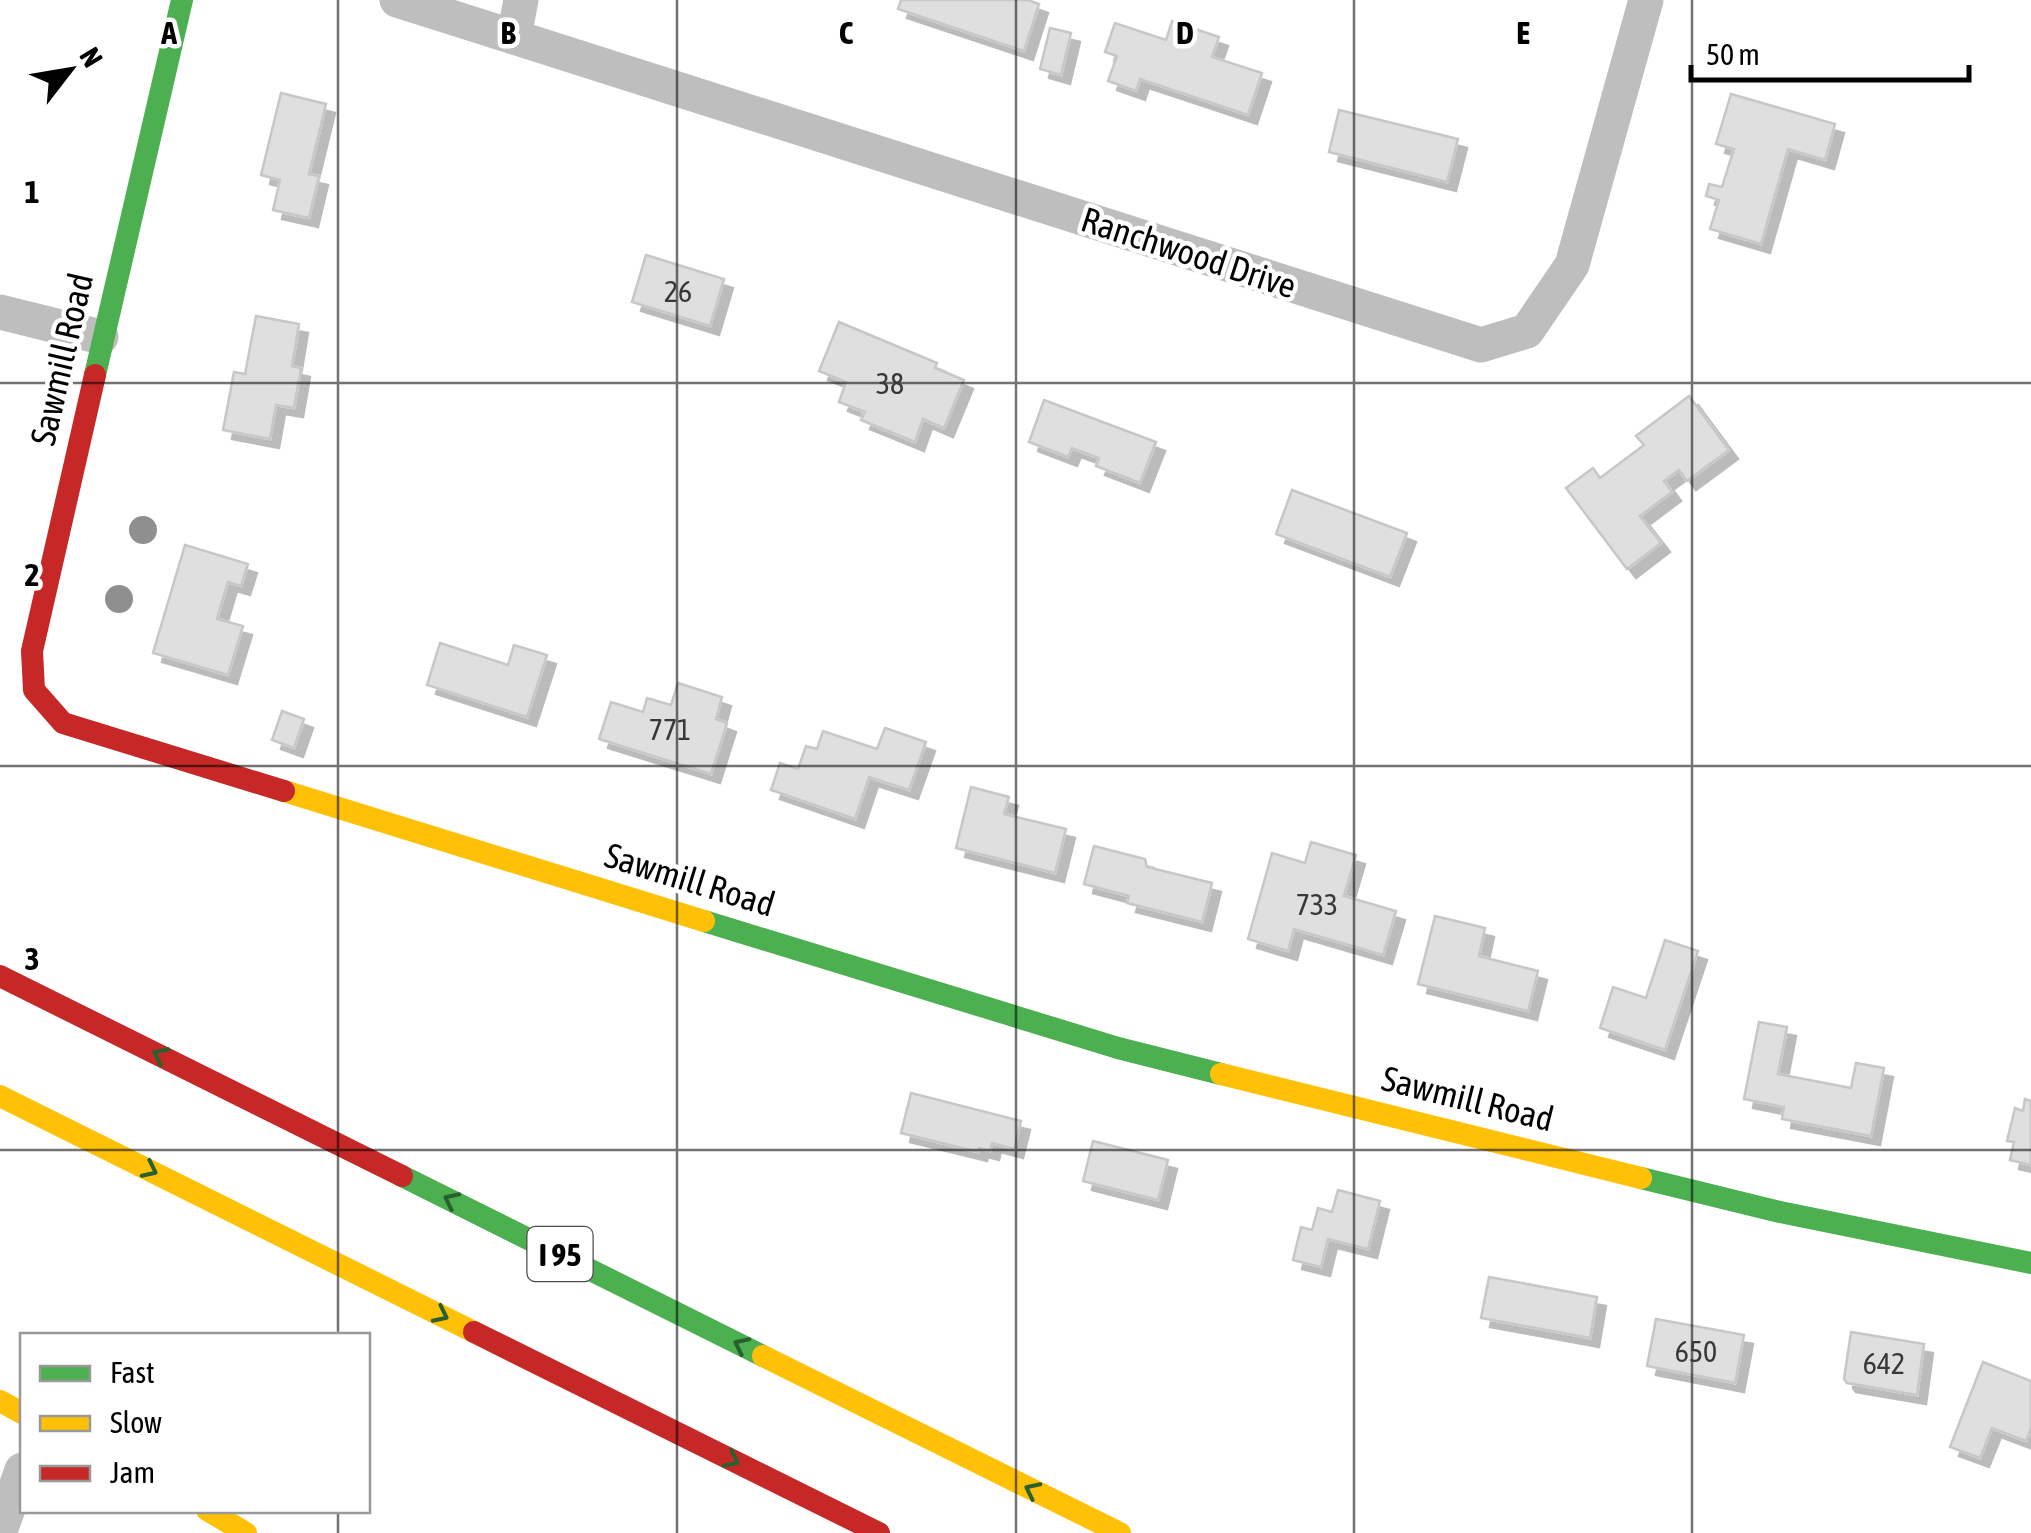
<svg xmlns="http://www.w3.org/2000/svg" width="2031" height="1533" font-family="'Asap Condensed',sans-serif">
  <defs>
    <filter id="shadow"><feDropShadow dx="9" dy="9" stdDeviation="0" flood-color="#0004"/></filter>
  </defs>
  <rect width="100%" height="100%" fill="#fff"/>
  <!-- building -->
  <g fill="#dfdfdf" stroke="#c7c7c7" stroke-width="2.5" filter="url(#shadow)">
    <polygon points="901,0 1028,0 1039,4 1024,51 898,9"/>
    <polygon points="1172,21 1219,37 1212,57 1262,73 1248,115 1140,79 1136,91 1108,81 1117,56 1105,52 1115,23 1166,40"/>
    <polygon points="1050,28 1071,33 1061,75 1040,69"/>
    <polygon points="281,93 326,104 309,174 319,176 309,218 273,210 280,180 261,175"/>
    <polygon points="1731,94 1835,124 1825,160 1788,149 1761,244 1710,229 1719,200 1706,196 1709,184 1722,187 1734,149 1716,144"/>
    <polygon points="1339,110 1458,139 1447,182 1329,152"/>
    <polygon points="646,255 724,279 710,326 632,302"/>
    <polygon points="256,316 299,324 292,366 301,368 294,408 276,405 270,439 223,430 234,372 245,374"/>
    <polygon points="839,322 937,363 935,368 964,380 944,428 923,419 915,442 861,420 865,412 839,402 846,382 819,371"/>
    <polygon points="1689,396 1729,450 1687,481 1679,470 1664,481 1672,492 1640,516 1661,543 1627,569 1566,488 1593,468 1600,478 1644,445 1636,436"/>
    <polygon points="1044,400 1156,442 1140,483 1096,466 1099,458 1072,448 1068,457 1029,442"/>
    <polygon points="1292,490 1407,533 1390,577 1276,534"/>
    <polygon points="185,545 248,564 241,586 228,582 217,619 243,626 228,675 153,653"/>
    <polygon points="440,643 508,665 514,645 547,655 527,717 427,685"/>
    <polygon points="678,683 722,697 716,719 727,723 711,774 599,739 611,702 643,712 647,698 671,705"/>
    <polygon points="282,711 304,719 294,748 272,740"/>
    <polygon points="885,728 926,742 909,790 869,777 855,819 771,790 780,763 798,769 806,746 817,749 823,731 877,749"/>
    <polygon points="971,787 1009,797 1004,814 1066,829 1055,873 956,848"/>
    <polygon points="1311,842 1356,855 1344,896 1396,911 1383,955 1294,929 1288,951 1248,939 1272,853 1305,863"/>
    <polygon points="1094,846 1145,859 1147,867 1212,883 1202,922 1127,903 1129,896 1084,884"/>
    <polygon points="1435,916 1485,928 1479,956 1538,971 1528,1011 1418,984"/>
    <polygon points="1665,940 1698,951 1665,1050 1600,1028 1613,987 1646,998"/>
    <polygon points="1759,1022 1787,1027 1778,1074 1851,1088 1856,1063 1884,1068 1871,1136 1782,1119 1784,1107 1744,1099"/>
    <polygon points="911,1093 1021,1121 1014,1149 992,1143 990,1151 979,1148 978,1152 901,1133"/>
    <polygon points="2025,1099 2031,1101 2031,1165 2010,1160 2014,1142 2007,1141 2015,1108 2023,1111"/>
    <polygon points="1093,1141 1168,1160 1158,1200 1083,1181"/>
    <polygon points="1338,1190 1380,1201 1368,1249 1328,1239 1321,1267 1293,1260 1301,1227 1312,1230 1318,1208 1332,1212"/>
    <polygon points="1489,1277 1597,1297 1590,1338 1481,1318"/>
    <polygon points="1656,1319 1744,1335 1735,1383 1647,1366"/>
    <polygon points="1851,1332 1924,1344 1917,1395 1847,1383 1844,1379"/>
    <polygon points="1983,1362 2031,1381 2031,1429 2026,1441 1992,1428 1980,1458 1950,1447"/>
  </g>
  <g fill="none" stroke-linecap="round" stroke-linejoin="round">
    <!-- street -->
    <g stroke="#bebebe" stroke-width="35">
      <polyline points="397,0 514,37"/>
      <polyline points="521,0 514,37 1481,345 1527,331 1572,265 1646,0"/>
      <polyline points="0,312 101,337"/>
      <polyline points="0,1531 22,1470"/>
    </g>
    <!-- fast -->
    <g stroke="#4caf50" stroke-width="22">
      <polyline points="95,375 182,0"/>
      <polyline points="704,921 1118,1048 1221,1074"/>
      <polyline points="402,1176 763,1356"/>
      <polyline points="1641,1178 1780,1212 2031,1263"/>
    </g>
    <!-- slow -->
    <g stroke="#ffc107" stroke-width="22">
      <polyline points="284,791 704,921"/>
      <polyline points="1221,1074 1641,1178"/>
      <polyline points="0,1096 474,1332"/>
      <polyline points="763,1356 1120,1533"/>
      <polyline points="0,1401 22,1413"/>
      <polyline points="207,1510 246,1533"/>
    </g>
    <!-- jam -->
    <g stroke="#c62828" stroke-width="22">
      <polyline points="95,375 32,651 34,690 63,723 284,791"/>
      <polyline points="0,976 402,1176"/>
      <polyline points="474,1332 879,1533"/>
    </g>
  </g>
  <!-- trees -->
  <g fill="#8f8f8f">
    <circle cx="143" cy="530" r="14"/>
    <circle cx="119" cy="599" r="14"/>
  </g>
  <!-- one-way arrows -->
  <defs><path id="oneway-chevron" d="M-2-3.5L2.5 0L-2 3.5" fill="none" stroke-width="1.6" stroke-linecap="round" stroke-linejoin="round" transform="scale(2.5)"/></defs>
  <g stroke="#2a602c">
    <use href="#oneway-chevron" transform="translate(160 1055) rotate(-154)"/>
    <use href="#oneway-chevron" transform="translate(150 1170) rotate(26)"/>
    <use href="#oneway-chevron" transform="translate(451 1200) rotate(-154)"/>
    <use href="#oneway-chevron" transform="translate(441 1315) rotate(26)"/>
    <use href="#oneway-chevron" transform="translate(741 1345) rotate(-154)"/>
    <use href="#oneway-chevron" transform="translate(732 1460) rotate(26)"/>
    <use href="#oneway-chevron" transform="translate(1032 1490) rotate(-154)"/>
  </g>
  <!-- grid -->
  <path fill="none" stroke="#000" stroke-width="2.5" stroke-opacity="0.55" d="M 338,0 L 338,1336M 677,0 L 677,1533M 1016,0 L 1016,1533M 1354,0 L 1354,1533M 1692,0 L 1692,1533M 0,383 L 2031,383M 0,766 L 2031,766M 0,1150 L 2031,1150M 338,1510 L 338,1533"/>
  <g text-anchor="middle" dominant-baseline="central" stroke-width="9" stroke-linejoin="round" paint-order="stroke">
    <!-- number labels -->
    <g font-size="30" fill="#383838">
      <text x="678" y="291">26</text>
      <text x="890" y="383">38</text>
      <text x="670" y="729">771</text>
      <text x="1317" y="904">733</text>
      <text x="1696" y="1351">650</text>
      <text x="1884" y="1363">642</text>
    </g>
    <!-- shield labels -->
    <rect fill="#fff" stroke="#4c4c4c" stroke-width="2.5" x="527.5" y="1227" width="65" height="54" rx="8"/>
    <g font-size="32" font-weight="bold" fill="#000">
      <text x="560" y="1254">I 95</text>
    </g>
    <!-- street labels -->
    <g font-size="35" fill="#000" stroke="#fff">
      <text transform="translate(1189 252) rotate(18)">Ranchwood Drive</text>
      <text transform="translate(61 359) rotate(-77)">Sawmill Road</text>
      <text transform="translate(690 879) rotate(17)">Sawmill Road</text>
      <text transform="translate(1468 1098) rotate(14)">Sawmill Road</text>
    </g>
  </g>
  <g font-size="32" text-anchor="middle" font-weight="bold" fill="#000" stroke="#fff" stroke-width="9" stroke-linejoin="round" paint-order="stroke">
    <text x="169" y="44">A</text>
    <text x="508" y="44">B</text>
    <text x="846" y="44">C</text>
    <text x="1185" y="44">D</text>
    <text x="1523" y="44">E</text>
    <text x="32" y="203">1</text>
    <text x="32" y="586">2</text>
    <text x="32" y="970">3</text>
  </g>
  <!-- legend -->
  <rect x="20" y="1333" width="350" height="180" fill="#ffffff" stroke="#999999" stroke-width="2.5"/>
  <rect x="40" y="1366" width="50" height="15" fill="#4caf50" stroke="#999999" stroke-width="2.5"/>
  <text x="110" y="1383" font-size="30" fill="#000000">Fast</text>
  <rect x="40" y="1416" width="50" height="15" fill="#ffc107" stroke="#999999" stroke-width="2.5"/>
  <text x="110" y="1433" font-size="30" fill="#000000">Slow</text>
  <rect x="40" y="1466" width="50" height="15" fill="#c62828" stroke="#999999" stroke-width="2.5"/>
  <text x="110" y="1483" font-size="30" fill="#000000">Jam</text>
  <!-- north arrow -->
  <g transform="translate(70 70) rotate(59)" stroke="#ffffff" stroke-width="8" paint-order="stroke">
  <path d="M0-8L18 38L0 25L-18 38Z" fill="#000000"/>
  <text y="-15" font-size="28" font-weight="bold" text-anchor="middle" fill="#000000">N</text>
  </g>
  <!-- scale -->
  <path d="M1691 65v15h278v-15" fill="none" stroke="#000000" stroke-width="5"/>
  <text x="1706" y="65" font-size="30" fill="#000000" stroke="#ffffff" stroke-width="8" paint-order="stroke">50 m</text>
</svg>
